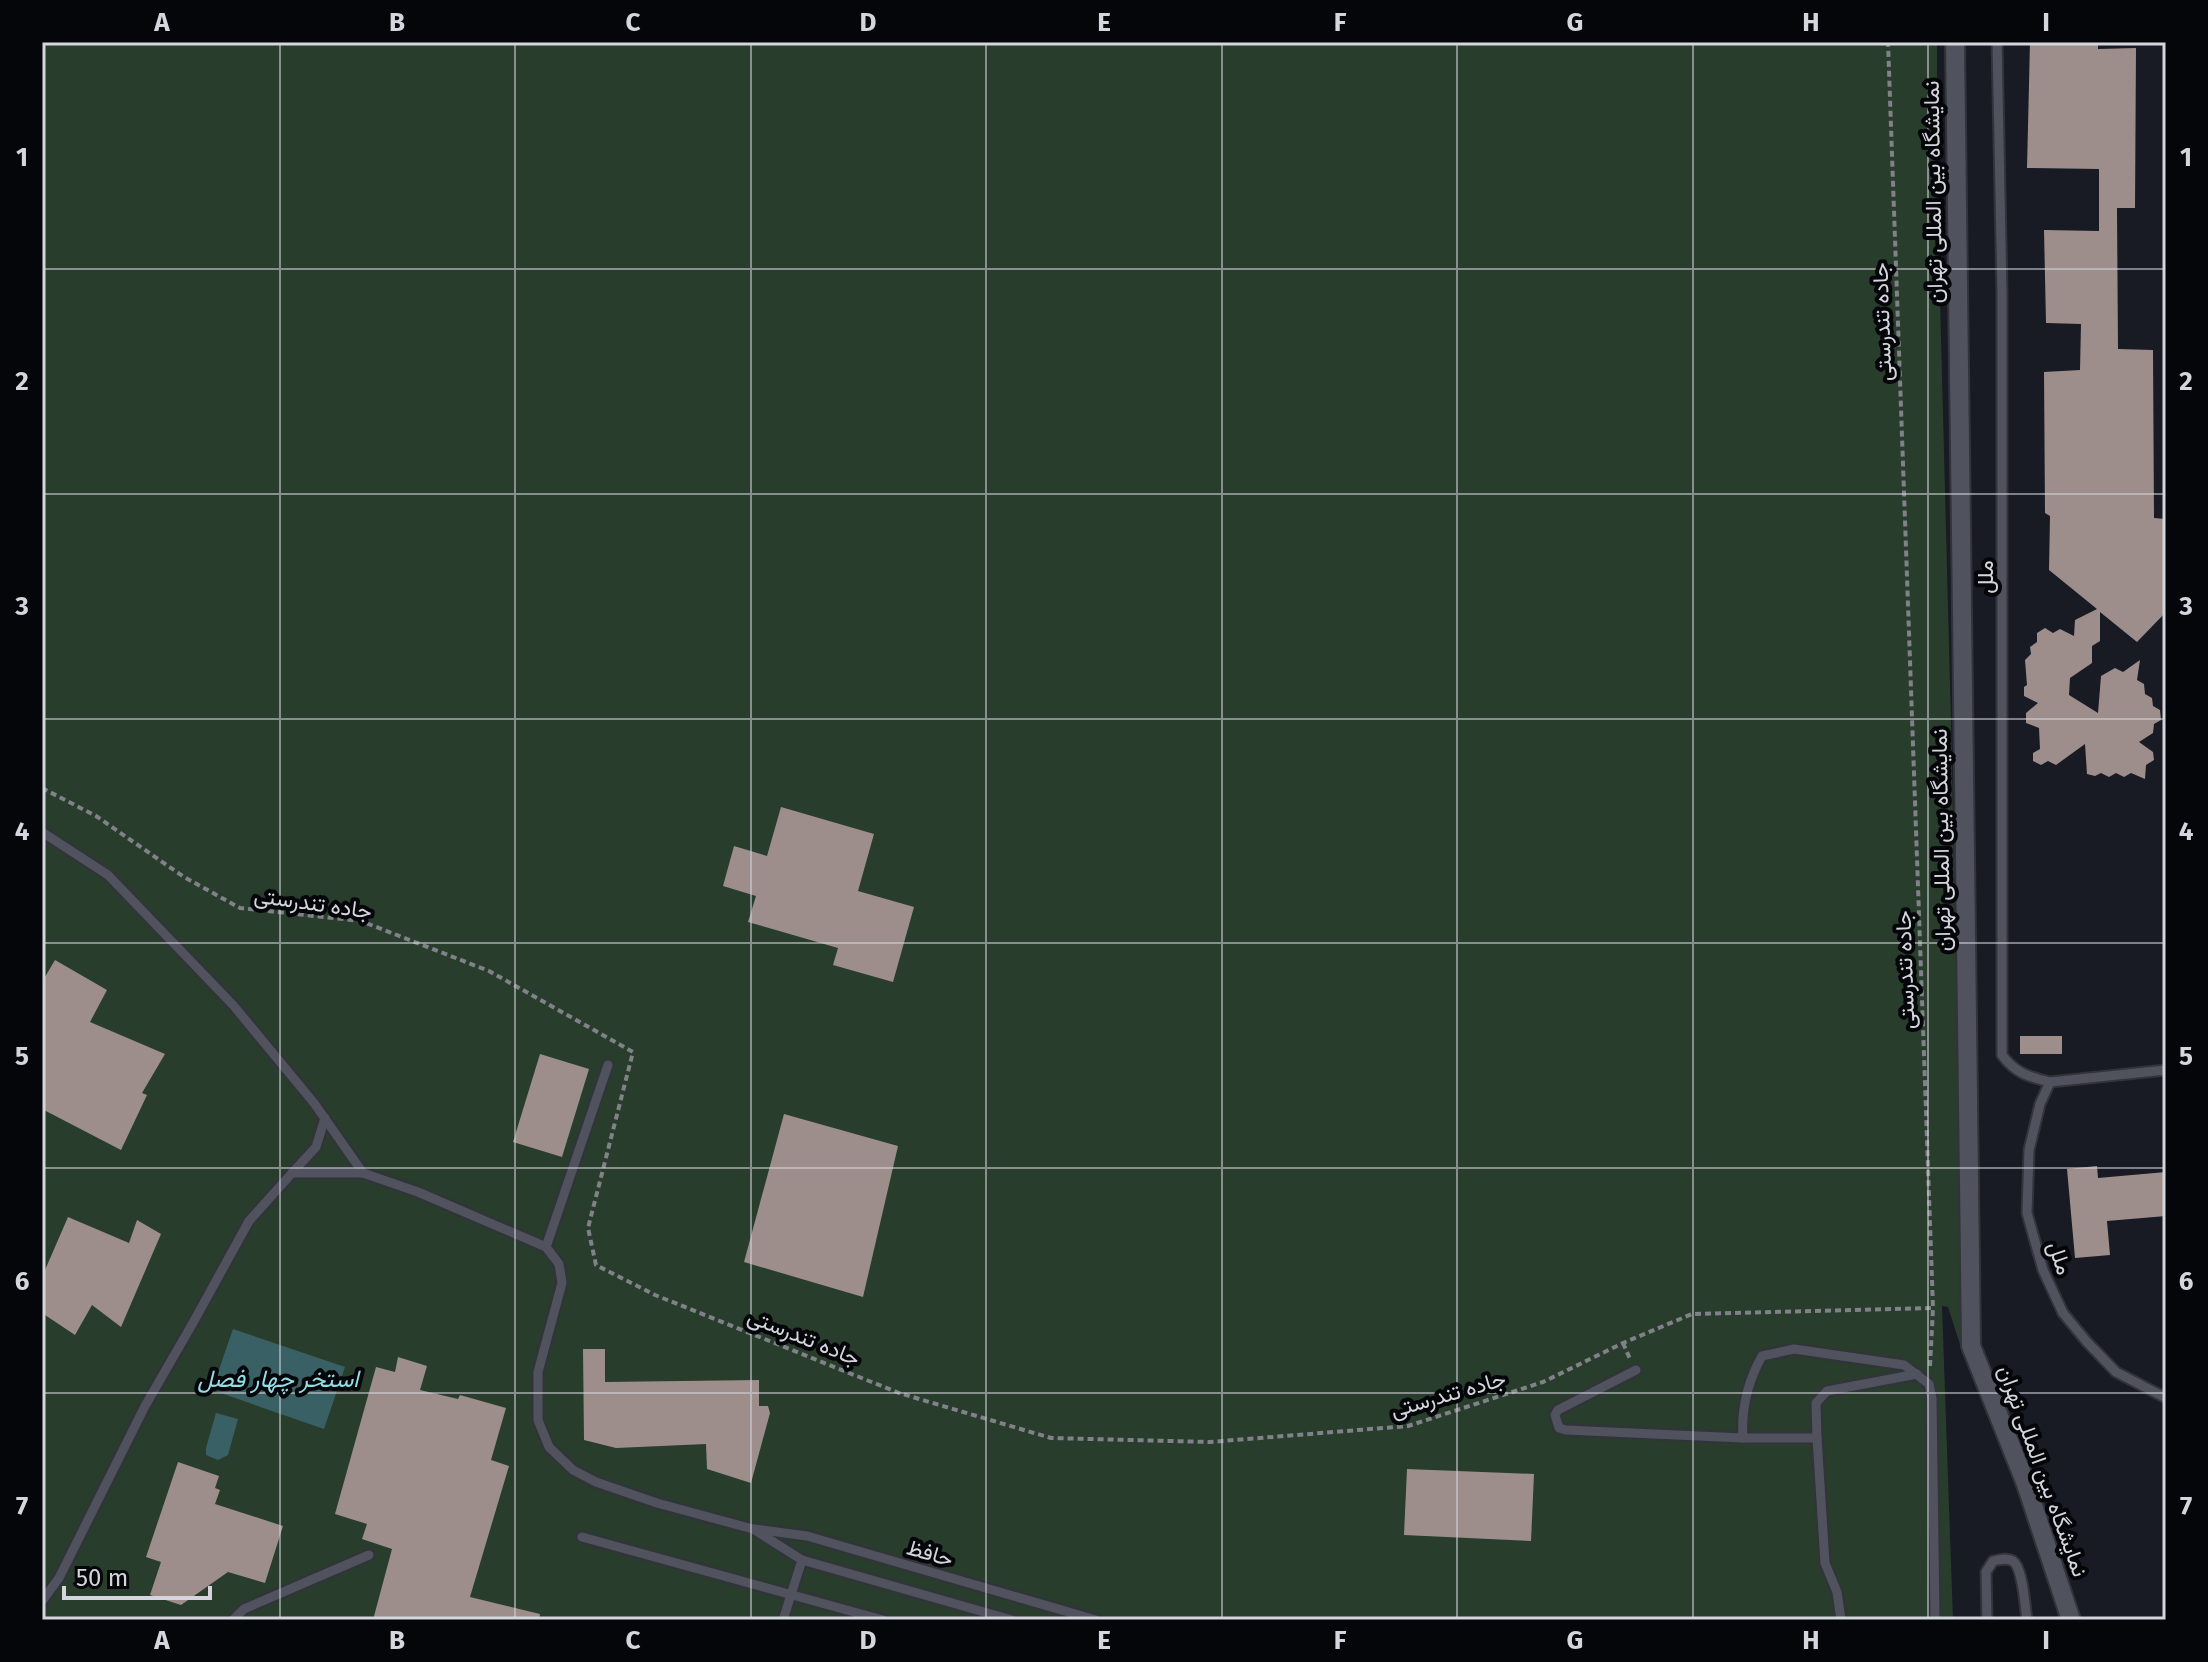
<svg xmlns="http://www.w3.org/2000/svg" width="2208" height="1662" font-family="'Fira Sans',Vazirmatn,sans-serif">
  <rect width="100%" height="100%" fill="#181a24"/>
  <!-- green -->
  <polygon fill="#293d2c" points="42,42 1937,42 1937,182 1952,762 1963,1354 1948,1307 1942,1306 1953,1620 42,1620"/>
  <!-- water -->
  <g fill="#396165">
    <polygon points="233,1329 345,1367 324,1429 212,1390"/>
    <polygon points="216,1413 238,1419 228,1455 218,1460 206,1455 206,1448"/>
  </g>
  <!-- building -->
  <g fill="#9d8e8b">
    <polygon points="2030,42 2098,42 2098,49 2136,48 2135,208 2117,208 2118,349 2153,350 2154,518 2166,519 2166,612 2137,642 2100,612 2100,641 2092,646 2092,663 2070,678 2069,695 2098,713 2101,676 2115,668 2123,672 2140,660 2137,680 2144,684 2145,694 2152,698 2153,706 2160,710 2161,720 2154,724 2153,733 2139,742 2153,752 2154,760 2146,765 2145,779 2131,773 2124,777 2116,773 2109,777 2101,773 2095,776 2087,774 2085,744 2056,765 2048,761 2041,765 2033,761 2033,753 2040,749 2039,728 2026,723 2026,713 2038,703 2024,696 2024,687 2027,685 2025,660 2031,654 2030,647 2037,642 2037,633 2045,628 2053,633 2060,629 2074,636 2075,620 2097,609 2049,570 2050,516 2045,513 2044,372 2080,370 2081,324 2046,323 2044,230 2099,231 2099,169 2027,168"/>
    <polygon points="781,807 874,834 858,891 914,907 893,982 833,965 838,948 748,922 756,896 723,886 734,846 767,856"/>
    <polygon points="55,960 107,990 90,1022 165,1054 142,1093 147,1095 121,1150 42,1109 42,982"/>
    <rect x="2020" y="1036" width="42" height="18"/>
    <polygon points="540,1054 589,1069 562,1157 513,1142"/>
    <polygon points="784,1114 898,1146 863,1297 744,1262"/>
    <polygon points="2097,1166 2098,1178 2166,1172 2166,1216 2107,1221 2110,1255 2075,1258 2067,1169"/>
    <polygon points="68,1217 129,1243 137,1220 161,1234 121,1327 92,1305 75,1335 42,1313 42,1277"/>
    <polygon points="583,1349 605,1349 605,1382 759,1380 759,1406 768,1406 770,1413 751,1483 707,1469 706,1444 616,1448 584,1440"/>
    <polygon points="398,1357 427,1366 420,1390 458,1399 460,1395 506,1408 491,1460 509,1466 470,1597 540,1614 539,1620 373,1620 392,1549 362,1539 367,1524 335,1514 376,1367 395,1372"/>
    <polygon points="178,1462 219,1476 215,1488 220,1490 215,1504 283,1526 265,1583 228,1572 181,1605 150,1595 161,1562 146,1557"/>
    <polygon points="1407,1469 1534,1474 1531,1541 1404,1535"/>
  </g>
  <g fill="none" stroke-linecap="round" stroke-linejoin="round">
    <defs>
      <g id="lane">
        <path d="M 1997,42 L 2002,293 L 2002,1055 C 2015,1073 2029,1077 2050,1082"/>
        <polyline points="42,832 108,875 233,1005 314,1103 363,1173"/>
        <polyline points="2166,1070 2050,1082 2040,1104 2029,1150 2027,1213 2043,1270 2063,1313 2087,1342 2116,1372 2166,1398"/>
        <polyline points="292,1173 316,1147 325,1118"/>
        <polyline points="546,1247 608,1065"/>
        <polyline points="1636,1370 1558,1410 1555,1415 1559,1428 1566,1430 1743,1438"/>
        <polyline points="1817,1438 1816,1403 1827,1391 1917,1374"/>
        <polyline points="755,1529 807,1536 1096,1620"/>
        <polyline points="582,1537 883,1620"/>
        <polyline points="42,1601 59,1578 145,1406 194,1321 249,1221 292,1173 363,1173 418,1192 546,1247 559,1264 562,1283 538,1372 538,1420 549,1447 573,1470 596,1482 657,1503 753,1529 802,1560 1012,1620"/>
        <polyline points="233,1620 244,1609 369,1555"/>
        <polyline points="783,1620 802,1560"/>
        <path d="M 1841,1620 L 1837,1592 L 1825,1563 L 1817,1438 L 1743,1438 C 1741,1409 1748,1381 1762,1356 L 1794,1349 L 1904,1365 L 1929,1384 L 1932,1399 L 1935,1620"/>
        <path d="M 1987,1620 L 1986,1572 L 1993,1561 C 1999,1560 2006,1557 2013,1561 C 2023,1568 2025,1607 2027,1620"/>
      </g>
      <polyline id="street" points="1955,42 1971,1346 2026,1484 2071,1620"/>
    </defs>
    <!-- lane casing -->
    <use href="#lane" stroke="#32333b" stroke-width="13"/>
    <!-- street casing -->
    <use href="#street" stroke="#32333b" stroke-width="22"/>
    <!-- path -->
    <g stroke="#808189" stroke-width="4" stroke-dasharray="6 4" stroke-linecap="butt">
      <polyline points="42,788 96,816 184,877 240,908 361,921 489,971 633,1052 588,1228 596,1265 655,1295 899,1393 1051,1438 1210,1442 1408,1426 1543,1382 1623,1343 1692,1314 1933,1308 1888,42"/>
      <polyline points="1623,1343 1630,1359"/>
      <polyline points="1930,1366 1933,1308"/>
    </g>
    <!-- lane -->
    <use href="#lane" stroke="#50535e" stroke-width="9"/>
    <!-- street -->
    <use href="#street" stroke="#50535e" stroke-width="18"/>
  </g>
  <!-- grid -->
  <path fill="none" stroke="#d5d6dd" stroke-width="2" stroke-opacity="0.55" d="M 280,42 L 280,1620M 515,42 L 515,1620M 751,42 L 751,1620M 986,42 L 986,1620M 1222,42 L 1222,1620M 1457,42 L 1457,1620M 1693,42 L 1693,1620M 1928,42 L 1928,1620M 42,269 L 2166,269M 42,494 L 2166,494M 42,719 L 2166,719M 42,943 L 2166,943M 42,1168 L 2166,1168M 42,1393 L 2166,1393"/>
  <g text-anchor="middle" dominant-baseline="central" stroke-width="8" stroke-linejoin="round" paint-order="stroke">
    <!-- street labels -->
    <g font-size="22" fill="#d5d6dd" stroke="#050609">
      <text transform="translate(1933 192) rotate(-91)">نمایشگاه بین المللی تهران</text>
      <text transform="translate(1882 322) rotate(-92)">جاده تندرستی</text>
      <text transform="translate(1985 577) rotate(-90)">ملل</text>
      <text transform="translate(1941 840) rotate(-91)">نمایشگاه بین المللی تهران</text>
      <text transform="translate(313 903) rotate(8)">جاده تندرستی</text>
      <text transform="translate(1905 970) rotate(-92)">جاده تندرستی</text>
      <text transform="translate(2060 1258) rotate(71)">ملل</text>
      <text transform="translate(804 1337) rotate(22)">جاده تندرستی</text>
      <text transform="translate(1448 1394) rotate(-16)">جاده تندرستی</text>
      <text transform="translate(2043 1471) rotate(70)">نمایشگاه بین المللی تهران</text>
      <text transform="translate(930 1553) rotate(16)">حافظ</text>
    </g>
    <!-- water labels -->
    <g font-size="24" font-style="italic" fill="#92dee4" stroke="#050609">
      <text x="278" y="1379">استخر چهار فصل</text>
    </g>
  </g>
  <!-- border -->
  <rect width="2208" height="1662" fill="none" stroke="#050609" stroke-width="88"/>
  <!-- scale -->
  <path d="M64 1586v12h146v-12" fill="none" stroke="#d5d6dd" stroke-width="4"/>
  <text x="76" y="1586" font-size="24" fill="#d5d6dd" stroke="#050609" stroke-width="6" paint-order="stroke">50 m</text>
  <rect x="44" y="44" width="2120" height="1574" fill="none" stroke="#d5d6dd" stroke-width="3"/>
  <g font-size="26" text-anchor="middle" font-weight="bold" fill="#d5d6dd">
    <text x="162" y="31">A</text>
    <text x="397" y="31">B</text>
    <text x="633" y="31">C</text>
    <text x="868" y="31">D</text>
    <text x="1104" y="31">E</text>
    <text x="1340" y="31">F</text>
    <text x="1575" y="31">G</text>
    <text x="1811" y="31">H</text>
    <text x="2046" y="31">I</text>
    <text x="22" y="166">1</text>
    <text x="2186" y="166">1</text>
    <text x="22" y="390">2</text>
    <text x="2186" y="390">2</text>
    <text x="22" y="615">3</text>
    <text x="2186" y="615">3</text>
    <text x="22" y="840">4</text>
    <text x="2186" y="840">4</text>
    <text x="22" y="1065">5</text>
    <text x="2186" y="1065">5</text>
    <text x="22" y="1290">6</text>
    <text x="2186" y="1290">6</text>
    <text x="22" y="1515">7</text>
    <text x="2186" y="1515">7</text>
    <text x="162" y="1649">A</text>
    <text x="397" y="1649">B</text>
    <text x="633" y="1649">C</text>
    <text x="868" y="1649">D</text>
    <text x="1104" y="1649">E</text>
    <text x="1340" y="1649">F</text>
    <text x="1575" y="1649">G</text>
    <text x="1811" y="1649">H</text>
    <text x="2046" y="1649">I</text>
  </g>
</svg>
